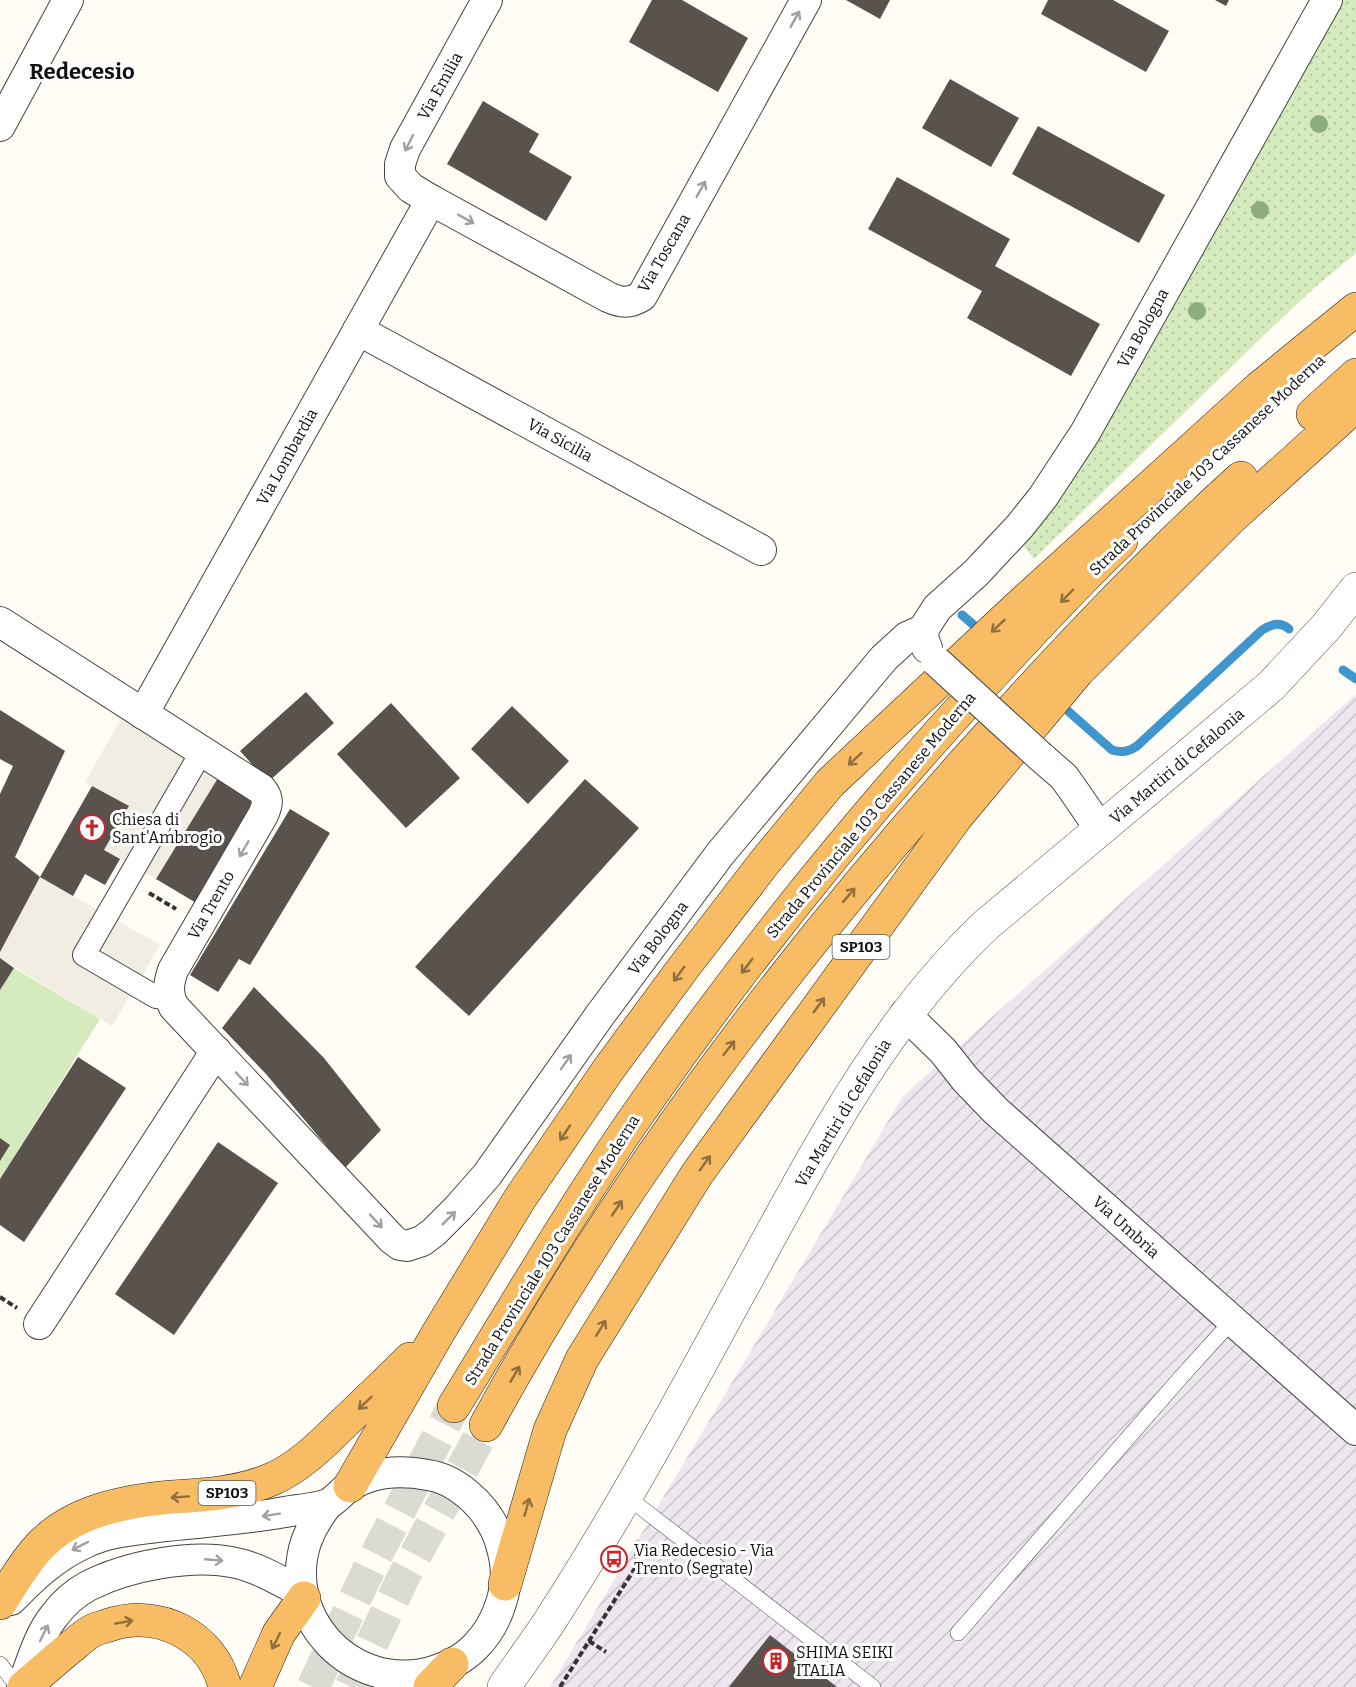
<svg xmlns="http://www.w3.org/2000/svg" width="1356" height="1687" font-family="Bitter,serif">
  <defs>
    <pattern id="industrial-furrows" width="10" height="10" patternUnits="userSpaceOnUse" patternTransform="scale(1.5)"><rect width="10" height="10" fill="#eee6ef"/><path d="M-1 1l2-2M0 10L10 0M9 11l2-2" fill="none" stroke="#cbc4cc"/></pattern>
    <pattern id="park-dots" width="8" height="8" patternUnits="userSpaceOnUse" patternTransform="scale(1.5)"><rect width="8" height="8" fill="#d5ebbd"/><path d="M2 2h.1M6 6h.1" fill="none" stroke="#b6c8a1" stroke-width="1.8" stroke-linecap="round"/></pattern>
  </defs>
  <rect width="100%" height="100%" fill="#fffdf5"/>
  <!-- industrial -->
  <polygon fill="url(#industrial-furrows)" points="1356,694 1356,1687 550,1687 903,1096"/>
  <!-- grass -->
  <polygon fill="#d5ebbd" points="14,968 100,1019 0,1179 0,1161 10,1145 0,1138 0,990"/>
  <!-- park -->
  <polygon fill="url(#park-dots)" points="1327,0 1356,0 1356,253 1314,288 1259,340 1034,559 1013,533"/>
  <!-- plaza -->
  <g fill="#f1ede2">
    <polygon points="129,705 218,778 156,879 104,850 129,807 85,782"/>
    <polygon points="40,877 160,945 112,1026 0,958 0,952"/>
  </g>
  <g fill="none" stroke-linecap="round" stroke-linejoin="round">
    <!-- stream -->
    <g stroke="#3f96cf" stroke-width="9">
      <polyline points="962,615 983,633"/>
      <polyline points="1343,670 1356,679"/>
      <path d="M 1059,703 L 1112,750 C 1122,753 1128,752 1137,746 L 1262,630 C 1272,624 1280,621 1289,629"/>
    </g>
  </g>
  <!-- building -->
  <g fill="#5a524d">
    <polygon points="652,0 682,0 748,38 718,92 629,42"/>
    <polygon points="846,0 890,0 880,19"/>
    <polygon points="1048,0 1113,0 1169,31 1146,72 1041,14"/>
    <polygon points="1215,0 1229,0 1226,6"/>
    <polygon points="950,79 1019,118 991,167 922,128"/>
    <polygon points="483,101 539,134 529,152 572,177 546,221 447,164"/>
    <polygon points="1038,126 1165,195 1139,243 1012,174"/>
    <polygon points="897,177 1010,239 995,266 1100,324 1071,376 967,318 982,291 868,229"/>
    <polygon points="306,692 334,723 268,782 240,751"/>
    <polygon points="391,703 460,778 406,828 337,754"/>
    <polygon points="512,706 569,761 528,804 471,749"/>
    <polygon points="0,710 65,751 15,857 40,877 0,952 0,794 13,766 0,759"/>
    <polygon points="218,778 257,805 198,904 156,879"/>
    <polygon points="585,779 639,828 469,1016 415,967"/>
    <polygon points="92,786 129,806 104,850 120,859 105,885 85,874 73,896 40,877"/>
    <polygon points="290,809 330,833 250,965 239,959 218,992 190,975"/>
    <polygon points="0,958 14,968 0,990"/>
    <polygon points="254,987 324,1058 381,1130 345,1168 266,1074 222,1028"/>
    <polygon points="78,1057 126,1088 24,1242 0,1225 0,1179"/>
    <polygon points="0,1138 10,1145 0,1161"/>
    <polygon points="218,1142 278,1183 174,1335 115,1294"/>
    <polygon points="770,1635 837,1687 729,1687"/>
  </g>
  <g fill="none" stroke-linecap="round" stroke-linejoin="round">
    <!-- trunk-tunnel -->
    <g stroke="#dbdad3" stroke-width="33" stroke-dasharray="33 16" stroke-linecap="butt">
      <polyline points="313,1687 372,1563 454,1406"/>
      <polyline points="351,1687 403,1578 486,1425"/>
    </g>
    <defs>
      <g id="service">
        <polyline points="626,1496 873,1687"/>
        <polyline points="958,1633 1182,1376 1232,1321"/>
        <polyline points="0,1664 18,1687"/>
      </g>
      <polyline id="pedestrian" points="169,998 156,997 84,955 202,751"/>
      <g id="minor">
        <path d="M 487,0 L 405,149 L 400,164 L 400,176 L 411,188 L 431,200 L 608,297 C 621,303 629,304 642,296 L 806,0"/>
        <polyline points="0,126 68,0"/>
        <polyline points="358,330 761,550"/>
        <path d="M 0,622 L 261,789 C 269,798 268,804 263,815 L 173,970 C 168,985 167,993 174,1007 L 392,1239 L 400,1245 L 407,1246 L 422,1241 L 434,1232 L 458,1208 L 487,1175 L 600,1015 L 720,854 L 884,658 L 907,637 L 923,630"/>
        <polyline points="927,648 924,641 923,630 937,608 976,573 1020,526 1043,497 1085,433 1327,0"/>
        <polyline points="143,714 431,200"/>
        <polyline points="1041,757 1064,777 1074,791 1100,829"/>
        <polyline points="905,1014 943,1051 966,1080 996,1111 1356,1430"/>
        <polyline points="39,1324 216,1051"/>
        <path d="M 11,1600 C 33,1577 56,1556 85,1543 C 107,1532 133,1530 157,1527 C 200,1522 242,1520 285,1512 C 296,1510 318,1508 328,1504 C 335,1500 341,1493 347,1488 C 371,1471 401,1470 428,1475 C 456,1479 483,1504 495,1529 C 499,1536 501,1544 503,1552 C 512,1585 498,1624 475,1647 C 461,1661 441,1670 422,1674 C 347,1687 282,1616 306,1542 C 311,1528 319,1515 328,1504"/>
        <path d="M 22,1687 C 31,1664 38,1636 54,1616 C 63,1604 75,1593 88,1586 C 127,1566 193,1553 236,1563 C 259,1568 282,1582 303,1593"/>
      </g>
      <path id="tertiary" d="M 504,1687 C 520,1663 538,1640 553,1616 C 620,1512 680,1402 739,1293 C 811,1163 877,1028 986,925 L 1271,686 L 1326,627 L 1356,589"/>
      <g id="trunk">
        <polyline points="1313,414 1356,375"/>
        <path d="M 454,1406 C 515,1306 575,1204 642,1108 C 745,961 858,820 980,688 C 1026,638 1072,588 1121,541"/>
        <path d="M 486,1425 C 623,1174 797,946 989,735 C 1069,646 1152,558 1241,478"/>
        <polyline points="350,1486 438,1333 519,1200 608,1070 684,967 764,863 830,783 1018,607 1259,388 1356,309"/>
        <polyline points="505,1584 550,1430 582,1359 697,1174 957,816 1078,671 1230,519 1356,405"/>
        <path d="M 0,1603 C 12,1584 24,1563 39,1547 C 72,1511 125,1501 172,1497 C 206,1495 238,1493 270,1480 C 301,1467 324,1442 348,1419 C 369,1399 390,1379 410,1359"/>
        <path d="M 24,1687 C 38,1675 52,1663 66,1651 C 74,1645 83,1636 92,1631 C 97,1628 104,1627 109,1625 C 159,1609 212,1635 225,1687"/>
        <polyline points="255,1687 279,1633 304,1598"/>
        <polyline points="430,1687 452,1664"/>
      </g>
    </defs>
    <!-- service casing -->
    <use href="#service" stroke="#444" stroke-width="16"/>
    <!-- pedestrian casing -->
    <use href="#pedestrian" stroke="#444" stroke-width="24"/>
    <!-- minor casing -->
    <use href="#minor" stroke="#444" stroke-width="32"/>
    <!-- tertiary casing -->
    <use href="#tertiary" stroke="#444" stroke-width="34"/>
    <!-- trunk casing -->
    <use href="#trunk" stroke="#222" stroke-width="34"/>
    <!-- path -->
    <g stroke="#333" stroke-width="4" stroke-dasharray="6 3" stroke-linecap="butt">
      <polyline points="149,893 176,909"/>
      <polyline points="0,1297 17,1308"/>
      <polyline points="589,1641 606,1652"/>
      <polyline points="560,1687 635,1568 638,1539"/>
    </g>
    <!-- service -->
    <use href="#service" stroke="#fff" stroke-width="15"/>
    <!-- pedestrian -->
    <use href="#pedestrian" stroke="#fff" stroke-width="22"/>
    <!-- minor -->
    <use href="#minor" stroke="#fff" stroke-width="30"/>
    <!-- tertiary -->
    <use href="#tertiary" stroke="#fff" stroke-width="33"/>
    <!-- trunk -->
    <use href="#trunk" stroke="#f7bc64" stroke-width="33"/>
    <defs>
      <polyline id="minor-bridge" points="936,661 1041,757"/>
    </defs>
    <!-- minor-bridge casing -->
    <use href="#minor-bridge" stroke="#444" stroke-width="32" stroke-linecap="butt"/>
    <!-- minor-bridge -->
    <use href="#minor-bridge" stroke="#fff" stroke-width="30"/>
  </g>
  <!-- trees -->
  <g fill="#8dad7f">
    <circle cx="1319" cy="124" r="9"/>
    <circle cx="1260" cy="210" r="9"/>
    <circle cx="1197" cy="311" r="9"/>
  </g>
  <!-- one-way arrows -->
  <defs><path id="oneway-shaft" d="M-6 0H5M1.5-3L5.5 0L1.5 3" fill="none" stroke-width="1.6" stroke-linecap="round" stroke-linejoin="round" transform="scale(1.5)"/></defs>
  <g stroke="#a0a0a0">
    <use href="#oneway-shaft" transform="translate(795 19) rotate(-61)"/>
    <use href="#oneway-shaft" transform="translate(409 143) rotate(117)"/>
    <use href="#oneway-shaft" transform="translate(701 189) rotate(-61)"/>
    <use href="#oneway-shaft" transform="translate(466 219) rotate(29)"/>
    <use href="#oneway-shaft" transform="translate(244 849) rotate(120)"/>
    <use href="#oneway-shaft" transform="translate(566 1062) rotate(-55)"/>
    <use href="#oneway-shaft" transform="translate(242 1079) rotate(47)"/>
    <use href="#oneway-shaft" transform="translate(449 1218) rotate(-45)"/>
    <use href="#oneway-shaft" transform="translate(376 1221) rotate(47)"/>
    <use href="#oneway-shaft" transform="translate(271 1515) rotate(171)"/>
    <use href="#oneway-shaft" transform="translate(80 1546) rotate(153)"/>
    <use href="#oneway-shaft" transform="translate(214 1560) rotate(5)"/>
    <use href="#oneway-shaft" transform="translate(44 1633) rotate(-64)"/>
  </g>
  <g stroke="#906f3f">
    <use href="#oneway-shaft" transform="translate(1067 596) rotate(134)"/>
    <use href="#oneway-shaft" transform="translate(998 626) rotate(137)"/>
    <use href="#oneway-shaft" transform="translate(855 759) rotate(137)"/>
    <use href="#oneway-shaft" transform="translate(849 895) rotate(-50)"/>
    <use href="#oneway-shaft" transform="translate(747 966) rotate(127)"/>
    <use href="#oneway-shaft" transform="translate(679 974) rotate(126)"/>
    <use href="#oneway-shaft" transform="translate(819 1005) rotate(-54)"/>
    <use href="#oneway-shaft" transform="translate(729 1048) rotate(-52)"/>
    <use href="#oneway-shaft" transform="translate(565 1133) rotate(124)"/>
    <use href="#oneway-shaft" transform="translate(705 1163) rotate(-54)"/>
    <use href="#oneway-shaft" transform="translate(617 1208) rotate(-56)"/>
    <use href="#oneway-shaft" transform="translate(601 1328) rotate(-59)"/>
    <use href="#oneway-shaft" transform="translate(515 1374) rotate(-60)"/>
    <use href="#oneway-shaft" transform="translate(365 1403) rotate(136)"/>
    <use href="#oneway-shaft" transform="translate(180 1497) rotate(176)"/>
    <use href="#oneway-shaft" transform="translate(527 1507) rotate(-74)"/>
    <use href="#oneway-shaft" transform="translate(124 1622) rotate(-10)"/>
    <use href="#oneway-shaft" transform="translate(276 1641) rotate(116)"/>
  </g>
  <!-- icons -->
  <defs>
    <symbol id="church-ring" viewBox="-11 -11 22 22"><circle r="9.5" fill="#fff" stroke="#c4262e" stroke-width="1.5"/><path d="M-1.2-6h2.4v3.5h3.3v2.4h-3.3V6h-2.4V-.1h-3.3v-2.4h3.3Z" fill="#c4262e"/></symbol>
    <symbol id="bus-ring" viewBox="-11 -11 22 22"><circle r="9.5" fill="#fff" stroke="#c4262e" stroke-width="1.5"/><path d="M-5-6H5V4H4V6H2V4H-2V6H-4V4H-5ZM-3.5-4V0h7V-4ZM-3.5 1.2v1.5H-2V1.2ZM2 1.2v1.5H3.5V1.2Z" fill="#c4262e"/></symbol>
    <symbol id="building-ring" viewBox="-11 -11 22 22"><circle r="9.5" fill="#fff" stroke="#c4262e" stroke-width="1.5"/><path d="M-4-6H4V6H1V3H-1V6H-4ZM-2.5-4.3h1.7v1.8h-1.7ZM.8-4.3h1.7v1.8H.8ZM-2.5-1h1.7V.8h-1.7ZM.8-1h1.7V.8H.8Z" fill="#c4262e"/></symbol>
  </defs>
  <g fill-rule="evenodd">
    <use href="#church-ring" x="77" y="813" width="30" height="30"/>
    <use href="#bus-ring" x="599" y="1544" width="30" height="30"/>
    <use href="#building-ring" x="761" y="1646" width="30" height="30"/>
  </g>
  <g text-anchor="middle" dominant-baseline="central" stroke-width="6" stroke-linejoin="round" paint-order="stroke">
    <!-- shield labels -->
    <g fill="#fff" stroke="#585858" stroke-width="1.5">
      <rect x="832.5" y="935" width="57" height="24" rx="4.5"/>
      <rect x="198.5" y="1481" width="57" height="24" rx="4.5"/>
    </g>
    <g font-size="15" font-weight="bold" fill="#111">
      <text x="861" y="947">SP103</text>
      <text x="227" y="1493">SP103</text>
    </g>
    <!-- street labels -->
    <g font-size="16" fill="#111" stroke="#fff">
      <text transform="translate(440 86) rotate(-61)">Via Emilia</text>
      <text transform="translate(664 253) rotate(-60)">Via Toscana</text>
      <text transform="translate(1143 328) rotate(-61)">Via Bologna</text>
      <text transform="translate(560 440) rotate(29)">Via Sicilia</text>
      <text transform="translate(287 457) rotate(-61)">Via Lombardia</text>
      <text transform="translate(1207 465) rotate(-43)">Strada Provinciale 103 Cassanese Moderna</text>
      <text transform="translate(1177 766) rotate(-40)">Via Martiri di Cefalonia</text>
      <text transform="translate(871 815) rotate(-50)">Strada Provinciale 103 Cassanese Moderna</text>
      <text transform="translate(211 905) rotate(-60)">Via Trento</text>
      <text transform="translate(658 938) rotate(-53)">Via Bologna</text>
      <text transform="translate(843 1113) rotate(-59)">Via Martiri di Cefalonia</text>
      <text transform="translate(1126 1227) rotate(42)">Via Umbria</text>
      <text transform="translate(552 1250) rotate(-58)">Strada Provinciale 103 Cassanese Moderna</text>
    </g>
    <!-- poi labels -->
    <g font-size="16" fill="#111" stroke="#fff" text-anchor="start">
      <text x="112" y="819">Chiesa di<tspan x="112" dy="18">Sant'Ambrogio</tspan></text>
      <text x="634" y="1550">Via Redecesio - Via<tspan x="634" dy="18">Trento (Segrate)</tspan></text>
      <text x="796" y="1652">SHIMA SEIKI<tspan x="796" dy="18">ITALIA</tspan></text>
    </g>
    <!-- district labels -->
    <g font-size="22" font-weight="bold" fill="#111" stroke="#fff">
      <text x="82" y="71">Redecesio</text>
    </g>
  </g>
</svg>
